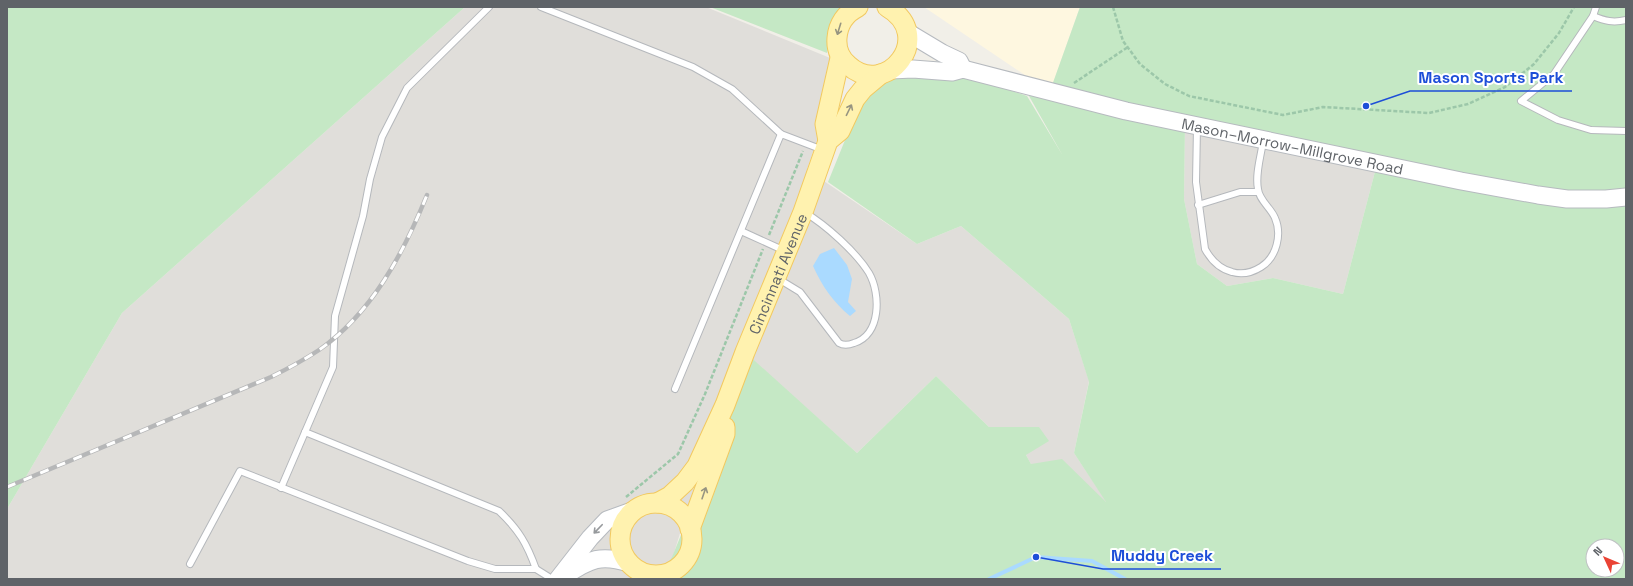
<svg xmlns="http://www.w3.org/2000/svg" width="1633" height="586" font-family="'Space Grotesk',sans-serif">
  <rect width="100%" height="100%" fill="#f1efe8"/>
  <!-- commercial -->
  <polygon fill="#fef7e0" points="924,7 1080,7 1050,92"/>
  <!-- industrial -->
  <g fill="#e0deda">
    <polygon points="465,7 706,7 835,60 816,144 807,169 803,209 815,175 917,244 961,226 1069,319 1089,381 1074,453 1108,504 1031,464 1026,455 1039,427 989,427 936,376 857,453 745,353 700,468 666,579 7,579 7,509 122,313"/>
    <polygon points="1185,124 1377,164 1343,294 1273,278 1227,286 1197,264 1184,199"/>
  </g>
  <!-- green -->
  <g fill="#c5e8c5" fill-rule="evenodd">
    <polygon points="7,7 465,7 122,313 7,509"/>
    <polygon points="710,7 841,7 833,21 827,53"/>
    <path d="M 1080,7 L 1626,7 L 1626,579 L 666,579 L 672,569 L 666,566 L 672,557 L 694,503 L 745,352 L 857,453 L 936,376 L 989,427 L 1039,427 L 1049,441 L 1026,455 L 1031,464 L 1062,459 L 1106,502 L 1074,453 L 1089,382 L 1069,319 L 961,226 L 917,244 L 828,182 L 856,113 L 869,92 L 887,81 L 904,75 L 965,75 L 1027,96 L 1063,156 L 1029,96 L 1050,91 ZM 1185,125 L 1377,164 L 1343,294 L 1273,278 L 1227,286 L 1197,264 L 1184,199 ZM 1593,546 L 1617,546 L 1617,570 L 1593,570 Z"/>
  </g>
  <!-- water -->
  <path fill="#aadaff" d="M 834,248 L 847,265 L 852,279 L 848,302 L 856,311 L 850,316 C 833,302 822,286 813,266 L 820,254 Z"/>
  <g fill="none" stroke-linecap="round" stroke-linejoin="round">
    <!-- stream -->
    <polyline stroke="#aadaff" stroke-width="4" points="989,579 1036,557 1092,561 1125,579"/>
    <defs>
      <g id="lane">
        <polyline points="541,7 693,67 732,89 781,134"/>
        <polyline points="1596,7 1593,16 1554,74 1521,101 1558,120 1591,130 1626,131"/>
        <path d="M 1593,16 C 1605,21 1613,23 1626,20"/>
        <path d="M 1197,127 L 1196,182 L 1205,249 C 1211,260 1220,269 1232,272 C 1242,275 1253,272 1261,267 C 1277,257 1282,234 1275,218 C 1271,208 1259,200 1258,189 C 1255,174 1261,156 1263,141"/>
        <polyline points="1198,205 1240,192 1258,192"/>
        <polyline points="741,231 785,251"/>
        <path d="M 777,278 L 800,292 L 839,343 C 844,346 849,345 854,343 C 881,335 881,294 869,273 C 856,252 826,225 804,212"/>
        <polyline points="675,389 781,134 823,150"/>
        <path d="M 305,432 L 499,511 C 519,530 527,544 536,569"/>
        <polyline points="281,488 333,367 335,316 363,216 370,179 382,137 407,88 489,7"/>
        <polyline points="190,564 240,471 468,561 495,569 536,569 552,579"/>
      </g>
      <g id="secondary">
        <polyline points="907,32 942,53 959,61 963,69"/>
        <path id="s1" d="M 891,70 L 913,69 L 952,72 L 963,69 L 1126,111 L 1461,181 L 1538,195 L 1567,199 L 1606,199 L 1626,197"/>
        <path d="M 566,575 C 590,559 601,554 629,563"/>
        <polyline points="558,579 590,538 607,520 632,511"/>
      </g>
      <g id="primary">
        <path d="M 858,7 C 846,13 838,24 837,38 C 836,50 840,58 848,65 C 886,100 937,36 887,7"/>
        <polyline points="828,141 825,124 840,58"/>
        <path id="s2" d="M 657,503 L 670,496 L 685,482 L 697,466 L 725,405 L 745,352 L 803,212 L 828,141 L 840,131 L 855,99 L 863,89 L 881,74"/>
        <circle cx="656" cy="539" r="36"/>
        <polyline points="690,529 725,434 725,427"/>
      </g>
    </defs>
    <!-- lane casing -->
    <use href="#lane" stroke="#b5b8bc" stroke-width="8"/>
    <!-- secondary casing -->
    <use href="#secondary" stroke="#b6babf" stroke-width="19"/>
    <!-- primary casing -->
    <use href="#primary" stroke="#f2c960" stroke-width="21"/>
    <!-- path -->
    <g stroke="#9cc7a9" stroke-width="2.5" stroke-dasharray="4 2" stroke-linecap="butt">
      <polyline points="1113,7 1123,41 1140,64 1165,84 1189,96 1283,115 1323,107 1429,113 1468,104 1505,87 1534,64 1559,33 1574,7"/>
      <polyline points="1074,83 1128,47"/>
      <polyline points="769,235 803,151"/>
      <polyline points="626,497 678,454 705,394 763,249"/>
    </g>
    <!-- lane -->
    <use href="#lane" stroke="#fff" stroke-width="6"/>
    <!-- secondary -->
    <use href="#secondary" stroke="#fff" stroke-width="17"/>
    <!-- primary -->
    <use href="#primary" stroke="#fff2af" stroke-width="19"/>
    <defs>
      <path id="rail" d="M 7,487 L 271,377 C 287,369 304,360 319,350 C 372,313 403,254 427,195"/>
    </defs>
    <!-- rail casing -->
    <use href="#rail" stroke="#b6b7b8" stroke-width="4.5"/>
    <!-- rail -->
    <use href="#rail" stroke="#fff" stroke-width="3" stroke-dasharray="9" stroke-linecap="butt"/>
  </g>
  <!-- one-way arrows -->
  <defs><path id="oneway-shaft" d="M-6 0H5M1.5-3L5.5 0L1.5 3" fill="none" stroke-width="1.6" stroke-linecap="round" stroke-linejoin="round"/></defs>
  <g stroke="#979581">
    <use href="#oneway-shaft" transform="translate(839 29) rotate(107)"/>
    <use href="#oneway-shaft" transform="translate(849 110) rotate(-64)"/>
    <use href="#oneway-shaft" transform="translate(704 493) rotate(-71)"/>
  </g>
  <use stroke="#979a9d" href="#oneway-shaft" transform="translate(598 529) rotate(134)"/>
  <g text-anchor="middle" dominant-baseline="central" stroke-width="4" stroke-linejoin="round" paint-order="stroke">
    <!-- street labels -->
    <g font-size="15" fill="#5f6368" stroke="#fff">
      <text stroke="none"><textPath href="#s1" startOffset="411">Mason–Morrow–Millgrove Road</textPath></text>
      <text stroke="none"><textPath href="#s2" startOffset="264">Cincinnati Avenue</textPath></text>
    </g>
  </g>
  <!-- callouts -->
  <path fill="none" stroke="#1d4ed8" stroke-width="1.5" d="M1366 106L1410 91H1572M1036 557L1103 569H1221"/>
  <g fill="#1d4ed8" stroke="#fff" stroke-width="1.5">
    <circle cx="1366" cy="106" r="4"/>
    <circle cx="1036" cy="557" r="4"/>
  </g>
  <g font-size="16" text-anchor="middle" font-weight="bold" fill="#1d4ed8" stroke="#fff" stroke-width="4" stroke-linejoin="round" paint-order="stroke">
    <text x="1491" y="83">Mason Sports Park</text>
    <text x="1162" y="561">Muddy Creek</text>
  </g>
  <!-- border -->
  <rect width="1633" height="586" fill="none" stroke="#5f6368" stroke-width="16"/>
  <!-- north arrow -->
  <g transform="translate(1605 558) rotate(314)"><circle r="19" fill="#ffffff" stroke="#bfc1c3"/>
  <path d="M0-3L7 15L0 10L-7 15Z" fill="#ea4335"/>
  <text y="-6" font-size="11" font-weight="bold" text-anchor="middle" fill="#5f6368">N</text>
  </g>
</svg>
